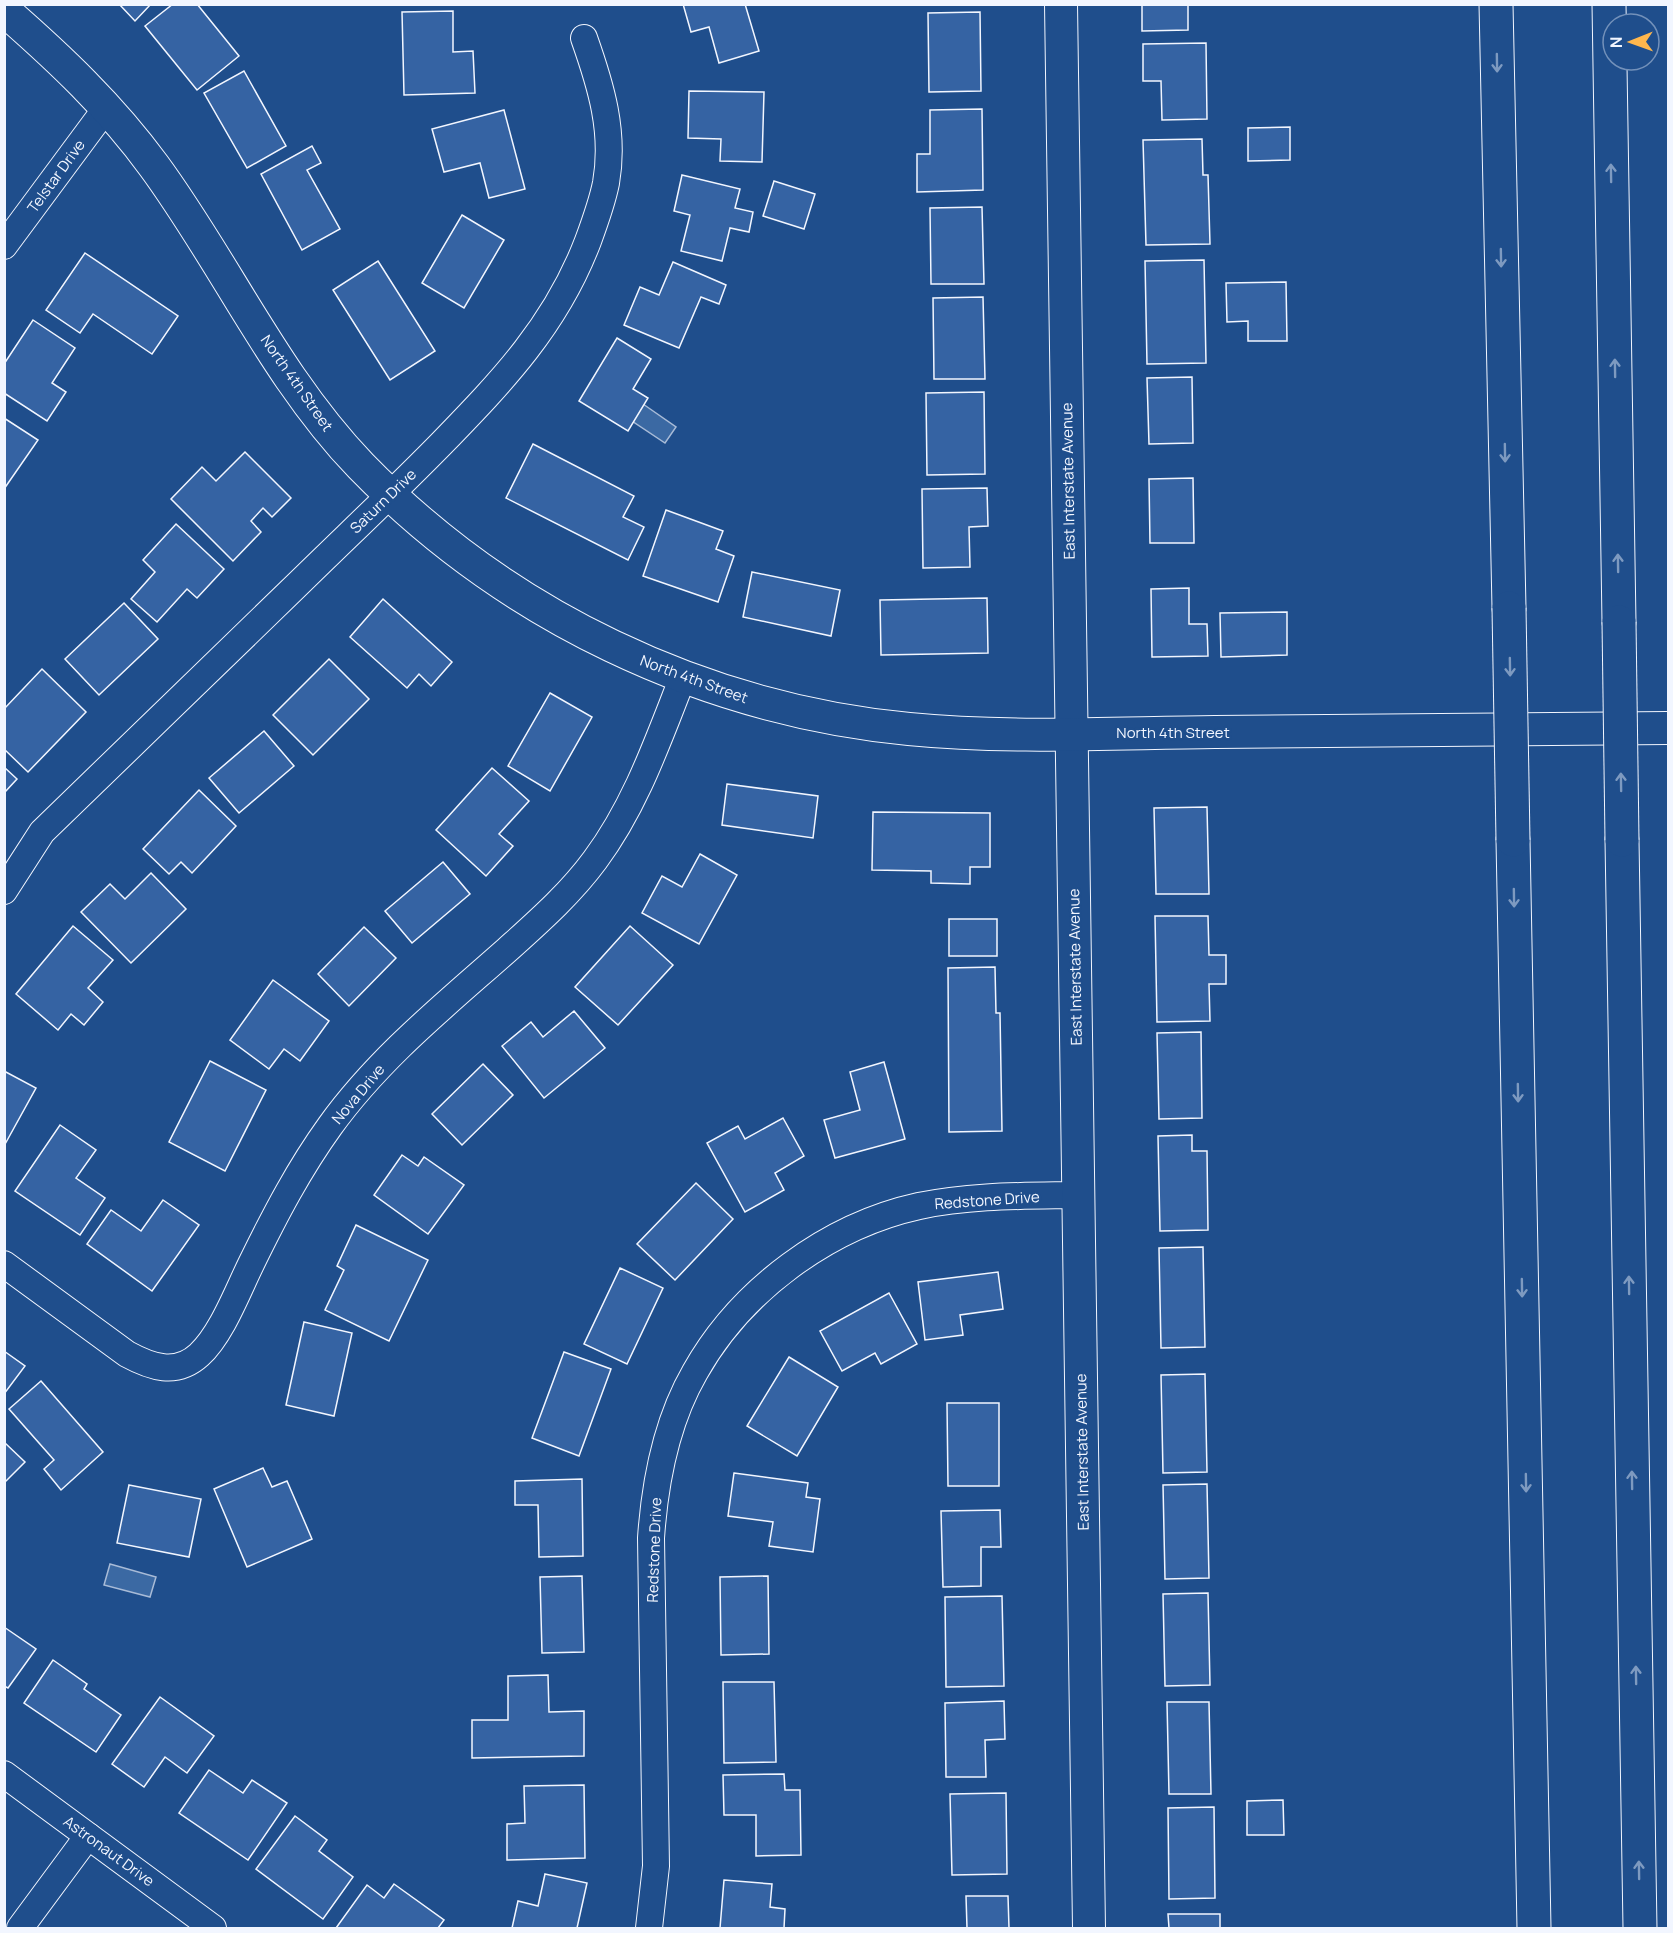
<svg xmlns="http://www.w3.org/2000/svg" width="1673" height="1933" font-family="Manrope,sans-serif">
  <rect width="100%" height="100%" fill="#1f4e8c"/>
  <!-- water -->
  <g fill="#3b69a3" stroke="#a8bbd7" stroke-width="1.5">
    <polygon points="643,404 676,427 665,443 632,421"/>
    <polygon points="110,1564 156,1577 150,1597 104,1585"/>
  </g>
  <!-- building -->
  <g fill="#3563a3" stroke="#f2f6ff" stroke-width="1.5">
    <polygon points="119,4 151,4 135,21"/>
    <polygon points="173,4 197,4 239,56 197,90 145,26"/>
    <polygon points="683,4 745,4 759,51 719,63 709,27 691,32"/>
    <polygon points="1142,4 1188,4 1188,30 1142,31"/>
    <polygon points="453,11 453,52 473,51 475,93 404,95 402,12"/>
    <polygon points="980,12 981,91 929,92 928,13"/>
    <polygon points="1206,43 1207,119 1162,120 1161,81 1143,81 1143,44"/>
    <polygon points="244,71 286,146 247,168 204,93"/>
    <polygon points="689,91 764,92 762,162 720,161 721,139 688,138"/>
    <polygon points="982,109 983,190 917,192 917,154 930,154 930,110"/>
    <polygon points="504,110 525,189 489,198 480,163 444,172 432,129"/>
    <polygon points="1290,127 1290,160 1248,161 1248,128"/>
    <polygon points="1202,139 1203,175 1208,175 1210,244 1146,245 1143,140"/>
    <polygon points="312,146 321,163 307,170 340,229 302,250 261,174"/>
    <polygon points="682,175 740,189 735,208 753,212 749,232 730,228 722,261 681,251 690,215 674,211"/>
    <polygon points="774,181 815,194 804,229 763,216"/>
    <polygon points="982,207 984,284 931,284 930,208"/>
    <polygon points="462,215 504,240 464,308 422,283"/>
    <polygon points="85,253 178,316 152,354 93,314 80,333 46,310"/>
    <polygon points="1204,260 1206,363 1147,364 1145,261"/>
    <polygon points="378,261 435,351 390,380 333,290"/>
    <polygon points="673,262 726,285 719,304 701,297 679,348 624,325 640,287 659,295"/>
    <polygon points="1286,282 1287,341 1248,341 1248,321 1227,322 1226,283"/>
    <polygon points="983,297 985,379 934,379 933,298"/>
    <polygon points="33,320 75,348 52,383 66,392 47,421 4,393 4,364"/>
    <polygon points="617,338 651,359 633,389 648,398 628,431 579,401"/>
    <polygon points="1192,377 1193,443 1149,444 1147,378"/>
    <polygon points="984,392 985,474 927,475 926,393"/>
    <polygon points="4,418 38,440 4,489"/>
    <polygon points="533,444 634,496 623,517 644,527 628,560 506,498"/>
    <polygon points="245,452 291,498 272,517 263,508 251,521 261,532 233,561 171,499 202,467 216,481"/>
    <polygon points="1193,478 1194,543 1150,543 1149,479"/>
    <polygon points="987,488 988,526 969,527 970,567 923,568 922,489"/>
    <polygon points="666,510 723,531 716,549 734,556 718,602 643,576"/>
    <polygon points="176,524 224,569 197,598 187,589 157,622 131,599 155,572 143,560"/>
    <polygon points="752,572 840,590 831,636 743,617"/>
    <polygon points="1189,588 1189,624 1207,624 1208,656 1152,657 1151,589"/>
    <polygon points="987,598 988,653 881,655 880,600"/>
    <polygon points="383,599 452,662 431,686 419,674 407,688 350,637"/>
    <polygon points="124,603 158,639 99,695 65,659"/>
    <polygon points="1287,612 1287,655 1221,657 1220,613"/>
    <polygon points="329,659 369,699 313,755 273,715"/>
    <polygon points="42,669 86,712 28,772 4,749 4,709"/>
    <polygon points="550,693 592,717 550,791 508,766"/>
    <polygon points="264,731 294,766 239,813 209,778"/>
    <polygon points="4,767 17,779 4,793"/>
    <polygon points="492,768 529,801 499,834 513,846 486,876 436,830"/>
    <polygon points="727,784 818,796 813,838 722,825"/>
    <polygon points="199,790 236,826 192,873 181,862 169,874 143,849"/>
    <polygon points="1207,807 1209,894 1156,894 1154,808"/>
    <polygon points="873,812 990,813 990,867 970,867 970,884 931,883 931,871 872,870"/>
    <polygon points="700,854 737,875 699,944 642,913 662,876 682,887"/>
    <polygon points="443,862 470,894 412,943 385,911"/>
    <polygon points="151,873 186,909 131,963 81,912 110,884 125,899"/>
    <polygon points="1155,916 1208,916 1209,955 1226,955 1226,984 1209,984 1210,1021 1157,1022"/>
    <rect x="949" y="919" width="48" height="37"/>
    <polygon points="73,926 113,960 88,988 103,1002 84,1025 71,1014 58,1030 16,994"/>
    <polygon points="630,926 673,965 618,1025 575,987"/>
    <polygon points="364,927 396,958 349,1006 318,974"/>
    <polygon points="995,967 996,1013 1000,1013 1002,1131 949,1132 948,968"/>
    <polygon points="273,980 329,1021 300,1061 284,1049 269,1069 230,1040"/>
    <polygon points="574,1011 605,1048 544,1098 502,1046 531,1022 543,1037"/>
    <polygon points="1201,1032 1202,1118 1159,1119 1157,1033"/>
    <polygon points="210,1061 266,1090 225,1171 169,1142"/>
    <polygon points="884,1062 905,1139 835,1158 824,1120 860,1110 850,1072"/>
    <polygon points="483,1064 513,1095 462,1145 432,1114"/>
    <polygon points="4,1071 36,1088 4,1146"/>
    <polygon points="783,1118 804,1156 775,1173 784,1190 745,1212 707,1143 738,1126 745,1139"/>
    <polygon points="60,1125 96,1150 76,1178 105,1198 80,1235 15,1191"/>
    <polygon points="1192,1135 1192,1151 1207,1151 1208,1230 1160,1231 1158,1136"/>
    <polygon points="402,1155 418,1166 424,1157 464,1185 428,1234 374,1195"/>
    <polygon points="696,1183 733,1219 675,1280 637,1244"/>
    <polygon points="163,1200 199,1225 152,1291 87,1244 111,1210 141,1231"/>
    <polygon points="356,1225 428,1260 389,1341 325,1310 344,1270 337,1266"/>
    <polygon points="1203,1247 1205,1347 1161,1348 1159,1248"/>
    <polygon points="620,1268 663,1288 627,1364 584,1344"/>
    <polygon points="998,1272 1003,1309 960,1315 963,1335 925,1340 918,1282"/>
    <polygon points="889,1293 917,1344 881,1364 875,1353 842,1371 820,1331"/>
    <polygon points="304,1322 352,1333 334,1416 286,1405"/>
    <polygon points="4,1351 25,1366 4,1394"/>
    <polygon points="564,1352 611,1369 579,1456 532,1438"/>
    <polygon points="789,1357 838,1387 797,1456 747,1426"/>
    <polygon points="1205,1374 1207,1472 1163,1473 1161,1375"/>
    <polygon points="41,1381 103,1452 61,1490 44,1469 54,1460 9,1409"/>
    <polygon points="947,1403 999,1403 999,1486 948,1486"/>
    <polygon points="4,1442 25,1462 4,1483"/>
    <polygon points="263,1468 272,1487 287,1481 312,1539 247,1567 214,1489"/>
    <polygon points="734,1473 808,1483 806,1497 820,1499 813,1552 769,1546 773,1522 728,1516"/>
    <polygon points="582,1479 583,1556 539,1557 538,1505 515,1505 515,1481"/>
    <polygon points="1207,1484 1209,1578 1165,1579 1163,1485"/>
    <polygon points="129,1485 201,1499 189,1557 117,1543"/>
    <polygon points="1000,1510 1001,1547 981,1547 981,1586 943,1587 941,1511"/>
    <polygon points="582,1576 584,1652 542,1653 540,1577"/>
    <polygon points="768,1576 769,1654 721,1655 720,1577"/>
    <polygon points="1208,1593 1210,1685 1165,1686 1163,1594"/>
    <polygon points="1002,1596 1004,1686 946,1687 945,1597"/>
    <polygon points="4,1627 36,1649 8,1688 4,1686"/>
    <polygon points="53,1660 87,1684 84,1689 121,1715 96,1752 24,1703"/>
    <polygon points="548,1675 549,1712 584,1711 584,1756 472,1758 472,1720 508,1720 508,1676"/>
    <polygon points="723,1682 774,1682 776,1762 724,1763"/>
    <polygon points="160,1697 214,1736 187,1773 165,1757 144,1787 112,1764"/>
    <polygon points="1004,1701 1005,1739 985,1740 986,1777 946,1777 945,1703"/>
    <polygon points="1167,1702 1209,1702 1211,1794 1169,1794"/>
    <polygon points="209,1770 243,1793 252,1780 287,1803 248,1860 179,1813"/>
    <polygon points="784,1774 785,1790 800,1790 801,1855 756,1856 756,1815 724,1815 723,1775"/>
    <polygon points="584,1785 585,1858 507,1860 507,1824 525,1823 524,1786"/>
    <polygon points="1006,1793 1007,1874 952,1875 950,1794"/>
    <polygon points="1283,1800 1284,1835 1247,1835 1247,1801"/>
    <polygon points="1214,1807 1215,1898 1169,1899 1168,1808"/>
    <polygon points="295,1816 327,1840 319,1851 353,1877 323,1919 256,1869"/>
    <polygon points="545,1874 587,1883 577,1928 512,1928 518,1901 538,1906"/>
    <polygon points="724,1880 772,1884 770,1907 785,1909 784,1928 720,1928"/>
    <polygon points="394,1884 444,1920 438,1928 336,1928 367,1885 384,1898"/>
    <polygon points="966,1896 1008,1896 1009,1928 967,1928"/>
    <polygon points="1168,1914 1220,1914 1220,1928 1169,1928"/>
  </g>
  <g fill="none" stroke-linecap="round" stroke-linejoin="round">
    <defs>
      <g id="minor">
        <polyline points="4,246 107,107"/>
        <path d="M 4,891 L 42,832 C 128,749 214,665 300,582 C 347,536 396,490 442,443 C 503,380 556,325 588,241 C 595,222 602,203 606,183 C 615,132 601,86 584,38"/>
        <path d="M 4,1264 L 127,1354 C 151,1367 176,1376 199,1355 C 222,1334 238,1290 252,1262 C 275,1215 299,1169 330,1126 C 379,1058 445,1005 507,950 C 538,922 570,894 595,860 C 636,805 658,740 683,677"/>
        <polyline points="4,1774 213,1928"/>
        <polyline points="20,1928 88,1836"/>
        <path d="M 649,1928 L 656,1866 L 651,1538 C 655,1480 666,1422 695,1372 C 741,1290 828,1226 919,1206 C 971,1195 1025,1196 1078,1195"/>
      </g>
      <g id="tertiary">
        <polyline points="1061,4 1089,1928"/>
        <path d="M 4,10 C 59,58 111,107 154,166 C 226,264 276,378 361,466 C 506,615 702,709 909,729 C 1011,739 1114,733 1215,732 C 1366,731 1517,730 1668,728"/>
      </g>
      <g id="motorway">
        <polyline points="1496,4 1509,608"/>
        <polyline points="1609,4 1619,622"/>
        <polyline points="1513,840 1534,1928"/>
        <polyline points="1622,840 1640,1928"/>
      </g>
    </defs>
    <!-- minor casing -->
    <use href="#minor" stroke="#f2f6ff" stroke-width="28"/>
    <!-- tertiary casing -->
    <use href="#tertiary" stroke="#f2f6ff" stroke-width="34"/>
    <!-- motorway casing -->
    <use href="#motorway" stroke="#f2f6ff" stroke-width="35"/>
    <!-- minor -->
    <use href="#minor" stroke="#1f4e8c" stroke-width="26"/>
    <!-- tertiary -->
    <use href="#tertiary" stroke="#1f4e8c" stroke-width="32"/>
    <!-- motorway -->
    <use href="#motorway" stroke="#1f4e8c" stroke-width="33"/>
    <defs>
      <g id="motorway-bridge">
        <polyline points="1509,608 1513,840"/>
        <polyline points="1619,622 1622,840"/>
      </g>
    </defs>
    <!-- motorway-bridge casing -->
    <use href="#motorway-bridge" stroke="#f2f6ff" stroke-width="35" stroke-linecap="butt"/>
    <!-- motorway-bridge -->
    <use href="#motorway-bridge" stroke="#1f4e8c" stroke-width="33"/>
  </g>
  <!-- one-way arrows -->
  <defs><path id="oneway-shaft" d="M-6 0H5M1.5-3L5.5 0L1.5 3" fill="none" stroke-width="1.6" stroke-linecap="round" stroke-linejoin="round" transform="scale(1.5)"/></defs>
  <g stroke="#7e9ac0">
    <use href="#oneway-shaft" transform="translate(1497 63) rotate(89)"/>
    <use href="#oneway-shaft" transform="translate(1611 173) rotate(-91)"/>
    <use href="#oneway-shaft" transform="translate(1501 258) rotate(89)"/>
    <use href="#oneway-shaft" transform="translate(1615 368) rotate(-91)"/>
    <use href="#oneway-shaft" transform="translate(1505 453) rotate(89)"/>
    <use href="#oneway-shaft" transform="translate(1618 563) rotate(-91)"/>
    <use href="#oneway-shaft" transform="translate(1510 667) rotate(89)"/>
    <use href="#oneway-shaft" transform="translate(1621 782) rotate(-91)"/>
    <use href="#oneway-shaft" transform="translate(1514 898) rotate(89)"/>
    <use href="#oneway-shaft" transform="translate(1518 1093) rotate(89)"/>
    <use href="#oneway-shaft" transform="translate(1629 1285) rotate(-91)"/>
    <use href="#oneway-shaft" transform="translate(1522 1288) rotate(89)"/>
    <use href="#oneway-shaft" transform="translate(1632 1480) rotate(-91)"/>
    <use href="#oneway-shaft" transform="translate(1526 1483) rotate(89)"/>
    <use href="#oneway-shaft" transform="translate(1636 1675) rotate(-91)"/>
    <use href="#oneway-shaft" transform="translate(1639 1870) rotate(-91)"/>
  </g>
  <g text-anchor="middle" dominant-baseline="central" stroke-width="4.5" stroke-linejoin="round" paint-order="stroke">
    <!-- street labels -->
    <g font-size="15" fill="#f2f6ff" stroke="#1f4e8c">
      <text transform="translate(56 176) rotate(-54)">Telstar Drive</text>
      <text transform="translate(297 383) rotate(55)">North 4th Street</text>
      <text transform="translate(1068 481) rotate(-91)">East Interstate Avenue</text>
      <text transform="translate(383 501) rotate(-44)">Saturn Drive</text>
      <text transform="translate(694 679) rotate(20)">North 4th Street</text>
      <text x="1173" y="732">North 4th Street</text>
      <text transform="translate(1075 967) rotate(-91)">East Interstate Avenue</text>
      <text transform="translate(358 1094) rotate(-50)">Nova Drive</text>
      <text transform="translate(987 1200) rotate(-4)">Redstone Drive</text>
      <text transform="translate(1082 1452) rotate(-91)">East Interstate Avenue</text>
      <text transform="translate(654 1550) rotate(-88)">Redstone Drive</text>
      <text transform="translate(109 1851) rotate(36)">Astronaut Drive</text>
    </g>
  </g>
  <!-- border -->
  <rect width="1673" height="1933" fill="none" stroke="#f2f6ff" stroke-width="12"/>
  <!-- north arrow -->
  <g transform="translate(1631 42) rotate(269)"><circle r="28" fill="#1f4e8c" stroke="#7391ba" stroke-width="1.5"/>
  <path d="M0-4.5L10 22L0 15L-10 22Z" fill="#ffb74d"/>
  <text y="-9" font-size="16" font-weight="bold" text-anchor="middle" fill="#f2f6ff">N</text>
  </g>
</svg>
